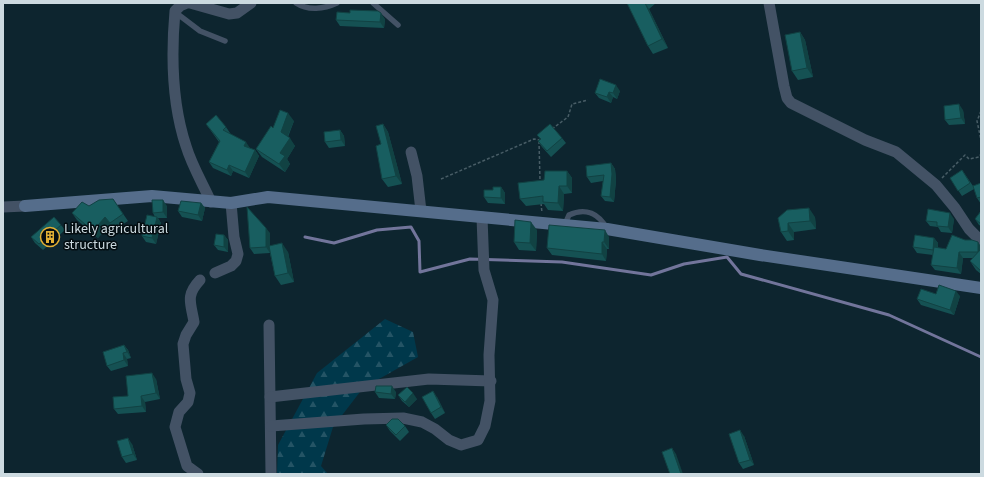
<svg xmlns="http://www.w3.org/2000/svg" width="984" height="477" font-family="'Source Sans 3',sans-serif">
  <defs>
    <pattern id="forest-firs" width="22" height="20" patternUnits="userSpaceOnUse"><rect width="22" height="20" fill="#00384b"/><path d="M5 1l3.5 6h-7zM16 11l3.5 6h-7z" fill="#245465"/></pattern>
  </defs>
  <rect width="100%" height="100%" fill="#0d252f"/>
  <!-- forest -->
  <polygon fill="url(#forest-firs)" points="385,319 413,332 418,357 363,388 333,427 321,466 328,474 277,474 278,445 317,373"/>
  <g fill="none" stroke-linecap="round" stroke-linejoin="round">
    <!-- stream -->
    <polyline stroke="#72759b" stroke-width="3" points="305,237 334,243 377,230 411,227 419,241 420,272 470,259 562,262 651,275 684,264 727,257 741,274 889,315 981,357"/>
    <!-- path -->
    <g stroke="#485d66" stroke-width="1.5" stroke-dasharray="3 2" stroke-linecap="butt">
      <polyline points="981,111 977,121 981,140"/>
      <polyline points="552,129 568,117 572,104 588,100"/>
      <polyline points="539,141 540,181"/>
      <polyline points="942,178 965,155 969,159 979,157 981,154"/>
      <polyline points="441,179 534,139 539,140"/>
      <polyline points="541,203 542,213"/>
    </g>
    <!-- lane -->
    <g stroke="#435265" stroke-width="5.5">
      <path d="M 296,3 C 308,11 324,9 337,3"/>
      <polyline points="373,3 398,25"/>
      <polyline points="175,12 200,31 225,41"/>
      <path d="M 565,224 L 569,215 C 586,207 599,214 607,229"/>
    </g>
    <!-- street -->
    <g stroke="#435265" stroke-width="11">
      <path d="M 187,3 L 180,6 L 175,11 C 171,56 172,104 186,146 C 192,166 203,184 211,202"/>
      <polyline points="190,3 229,14 237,13 251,3"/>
      <polyline points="769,3 784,86 787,98 791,103 865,140 896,152 936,185 955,208 969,229 981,241"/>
      <polyline points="411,152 417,176 421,211"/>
      <polyline points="3,207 25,206"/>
      <polyline points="215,273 231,266 236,261 238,254 234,237 231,203"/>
      <polyline points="269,325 271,474"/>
      <polyline points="270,397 429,379 491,381"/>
      <polyline points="271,426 364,419 403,418 422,422 435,429 449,440 461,445 478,440 485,426 490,401 489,355 493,300 484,270 482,217"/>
      <path d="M 198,474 L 187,466 L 175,427 L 179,412 L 188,402 L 190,393 L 186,379 L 183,344 L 186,335 L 194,322 C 191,303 185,296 200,280"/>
    </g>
    <!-- secondary -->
    <polyline stroke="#556d8b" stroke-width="12" points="25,206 152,196 231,203 268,197 607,229 760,255 981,288"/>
  </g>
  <!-- wall -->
  <g fill="#155153">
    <polygon points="627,3 656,3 649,9 668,48 653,54 648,46"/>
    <polygon points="385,19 384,28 340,26 336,20"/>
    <polygon points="800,32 805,40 813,77 798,80 792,71"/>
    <polygon points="620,91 617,99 613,97 611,103 599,98 595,93"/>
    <polygon points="963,110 965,124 949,125 945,120"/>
    <polygon points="294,121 288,137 295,146 287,159 290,164 285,172 262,157 256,149 273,128"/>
    <polygon points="206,124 226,127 230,133 229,134 250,148 255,150 259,156 249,178 233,171 231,176 213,168 209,162 219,142"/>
    <polygon points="383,124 388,132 402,184 388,187 382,179 381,144"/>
    <polygon points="340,130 344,136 345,146 329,148 325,142"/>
    <polygon points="537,135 562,138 566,143 551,157 542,147 538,141 540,139"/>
    <polygon points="611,163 615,169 616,180 614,202 605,201 601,196 603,181 591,183 587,177"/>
    <polygon points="962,170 973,186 981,183 981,204 977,198 974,189 962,196 950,178"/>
    <polygon points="567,171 572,178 572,193 564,194 563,211 548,210 544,204 526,206 520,199 544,180"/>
    <polygon points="501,187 505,193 505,204 488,203 484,197 493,190"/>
    <polygon points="113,199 128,221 114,230 110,224 98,238 77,220 72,213 89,206"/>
    <polygon points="201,203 205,208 202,221 182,217 178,211"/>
    <polygon points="167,206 167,218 158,218 161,223 156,244 146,242 142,236 155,217 153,213"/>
    <polygon points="981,211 981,226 979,225 975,219"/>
    <polygon points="815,217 816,229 794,232 794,240 787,241 781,232 778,218"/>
    <polygon points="954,219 952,233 941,232 938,227 930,226 926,221"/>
    <polygon points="61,225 65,230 43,250 35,243 31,237"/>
    <polygon points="537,230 536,251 519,250 514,242"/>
    <polygon points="270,233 270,246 288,252 294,282 281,285 275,276 270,253 254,254 250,248"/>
    <polygon points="224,235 228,240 228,252 218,250 214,245"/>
    <polygon points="609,237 609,249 607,249 606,261 552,255 547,248"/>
    <polygon points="934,238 938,243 938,248 946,249 965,240 978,242 981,247 981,274 976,270 970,261 973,258 963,258 961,274 935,270 931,265 933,255 917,253 913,247"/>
    <polygon points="936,294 960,296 954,315 921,305 917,299"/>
    <polygon points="124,345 128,350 131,358 127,359 128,366 111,371 107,366"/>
    <polygon points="156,379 160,399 145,402 146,412 118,414 114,409 128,396"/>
    <polygon points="375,392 396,392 395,399 379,398"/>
    <polygon points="398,395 417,399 409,407 402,401"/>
    <polygon points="437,397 445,413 435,419 431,413"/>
    <polygon points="386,425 405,426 409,432 400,441 390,431"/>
    <polygon points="744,436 754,465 743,469 739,463"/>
    <polygon points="132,444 137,460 126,463 122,457"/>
  </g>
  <!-- shaded-wall -->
  <g fill="#114243">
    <polygon points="645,3 649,9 668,48 662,39"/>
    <polygon points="381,13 385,19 384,28 380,22"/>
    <polygon points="800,32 805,40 813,77 807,68"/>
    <polygon points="616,85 620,91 617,99 613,93"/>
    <polygon points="609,92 613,97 611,103 607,97"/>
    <polygon points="959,104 963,110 965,124 961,118"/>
    <polygon points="288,113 294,121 286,140 281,132"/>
    <polygon points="383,124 388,132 402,184 396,176"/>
    <polygon points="340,130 344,136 345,146 341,140"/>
    <polygon points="290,138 295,146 287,159 290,164 285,172 279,164 280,153"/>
    <polygon points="246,142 250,148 244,146"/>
    <polygon points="255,150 259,156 249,178 245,172"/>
    <polygon points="611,163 615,169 616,180 614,202 610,197"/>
    <polygon points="229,165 233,171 231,176 227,170"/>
    <polygon points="567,171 572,178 572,193 567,186"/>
    <polygon points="559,186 564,194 563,211 558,203"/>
    <polygon points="501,187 505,193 505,204 501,198"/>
    <polygon points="163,200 167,206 167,218 163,212"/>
    <polygon points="201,203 205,208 202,221 198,215"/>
    <polygon points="809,208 815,217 816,229 810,221"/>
    <polygon points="950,213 954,219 952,233 948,227"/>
    <polygon points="105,217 110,224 98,238 93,231"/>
    <polygon points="157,217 161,223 156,244 152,238"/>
    <polygon points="531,222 537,230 536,251 530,243"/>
    <polygon points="788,223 794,232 794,240 788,231"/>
    <polygon points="266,228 270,233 270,253 266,247"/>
    <polygon points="605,230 609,237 609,249 604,242"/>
    <polygon points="224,235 228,240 228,252 224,247"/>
    <polygon points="934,238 938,243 937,256 933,250"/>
    <polygon points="602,242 607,249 606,261 602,254"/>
    <polygon points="978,242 981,247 981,257 978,252"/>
    <polygon points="282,243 288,252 294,282 288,273"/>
    <polygon points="959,252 963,258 961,274 957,268"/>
    <polygon points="956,291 960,296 954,315 950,310"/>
    <polygon points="124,345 128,350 131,358 127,352"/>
    <polygon points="123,353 127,359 128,366 124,360"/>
    <polygon points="152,373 156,379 160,399 156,393"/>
    <polygon points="392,386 396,392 395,399 391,394"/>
    <polygon points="433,391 437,397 445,413 441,407"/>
    <polygon points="413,393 417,399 409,407 405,402"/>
    <polygon points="141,396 145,402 146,412 142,406"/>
    <polygon points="740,430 744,436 754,465 750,460"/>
    <polygon points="128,438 132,444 137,460 133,454"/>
    <polygon points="672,448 676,454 683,474 681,474"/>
  </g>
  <!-- building -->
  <g fill="#185e60" stroke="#114243">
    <polygon points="627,3 645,3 662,39 648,46"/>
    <polygon points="350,10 378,11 381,13 380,22 336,20 337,12 350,13"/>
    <polygon points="800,32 807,68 792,71 785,35"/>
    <polygon points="600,79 616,85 613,93 609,92 607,97 595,93"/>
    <polygon points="959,104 961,118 945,120 944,106"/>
    <polygon points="280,110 288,113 281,132 290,138 280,153 285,156 279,164 256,149 271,126 273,128"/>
    <polygon points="216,115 226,127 223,130 246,142 244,146 255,150 245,172 229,165 227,170 209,162 220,141 206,124"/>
    <polygon points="383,124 396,176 382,179 376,146 381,144 376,126"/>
    <polygon points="550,124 562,138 547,151 538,141 541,139 537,135"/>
    <polygon points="340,130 341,140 325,142 324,132"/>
    <polygon points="611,163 612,174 610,197 601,196 604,175 587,177 586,166"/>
    <polygon points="962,170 970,183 958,191 950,178"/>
    <polygon points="545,171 567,171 567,186 559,186 558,203 543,202 543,196 520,199 518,183 544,180"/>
    <polygon points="981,183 981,197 977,198 973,186"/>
    <polygon points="493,187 501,187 501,198 484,197 484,190 493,190"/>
    <polygon points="113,199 123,214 110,223 105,217 93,231 72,213 82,202 89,206 99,200"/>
    <polygon points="152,200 163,200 163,212 153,213"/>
    <polygon points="181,201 201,203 198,215 178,211"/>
    <polygon points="247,207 266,228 266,247 250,248"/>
    <polygon points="809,208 810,221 788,223 788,231 781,232 778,218 787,210"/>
    <polygon points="928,209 950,213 948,227 937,226 937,222 926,221"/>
    <polygon points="981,211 981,224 975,219"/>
    <polygon points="147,215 157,217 152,238 142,236"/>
    <polygon points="54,217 61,225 39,244 31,237"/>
    <polygon points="515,220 531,222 530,243 514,242"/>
    <polygon points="549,225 605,230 604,242 602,242 602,254 547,248"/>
    <polygon points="216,234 224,235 224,247 214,245"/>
    <polygon points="915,235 934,238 933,250 913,247"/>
    <polygon points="952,235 965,240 972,240 978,242 978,252 959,252 957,268 931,265 934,247 946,249"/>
    <polygon points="282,243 288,273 275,276 269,246"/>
    <polygon points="981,249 981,271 970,261"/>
    <polygon points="939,285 956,291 950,310 917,299 921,289 936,294"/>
    <polygon points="124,345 127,352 123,353 124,360 107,366 103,352"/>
    <polygon points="152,373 156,393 141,396 142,406 114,409 113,397 128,396 126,376"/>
    <polygon points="376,386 392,386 391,394 375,392"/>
    <polygon points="407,387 413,393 405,402 398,395"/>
    <polygon points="433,391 441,407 431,413 422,397"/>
    <polygon points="392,419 398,419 405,426 396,435 386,425"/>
    <polygon points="740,430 750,460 739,463 729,434"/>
    <polygon points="128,438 133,454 122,457 117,441"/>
    <polygon points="672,448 681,474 670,474 662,452"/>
  </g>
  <!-- icons -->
  <defs>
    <symbol id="building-ring" viewBox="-11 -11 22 22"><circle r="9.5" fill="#040d11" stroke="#e1af34" stroke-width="1.5"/><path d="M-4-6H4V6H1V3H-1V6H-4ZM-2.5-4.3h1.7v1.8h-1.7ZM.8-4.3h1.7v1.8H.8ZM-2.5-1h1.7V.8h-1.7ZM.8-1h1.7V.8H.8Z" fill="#e1af34"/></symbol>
  </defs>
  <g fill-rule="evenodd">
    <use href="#building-ring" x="39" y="226" width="22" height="22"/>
  </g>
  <g text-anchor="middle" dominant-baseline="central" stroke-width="3" stroke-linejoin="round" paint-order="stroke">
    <!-- poi labels -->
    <g font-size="14" fill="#ccdae0" stroke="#040d11" text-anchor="start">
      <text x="64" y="229">Likely agricultural<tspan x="64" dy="16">structure</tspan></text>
    </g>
  </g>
  <!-- border -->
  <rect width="984" height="477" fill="none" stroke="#ccdae0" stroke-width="8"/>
</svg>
